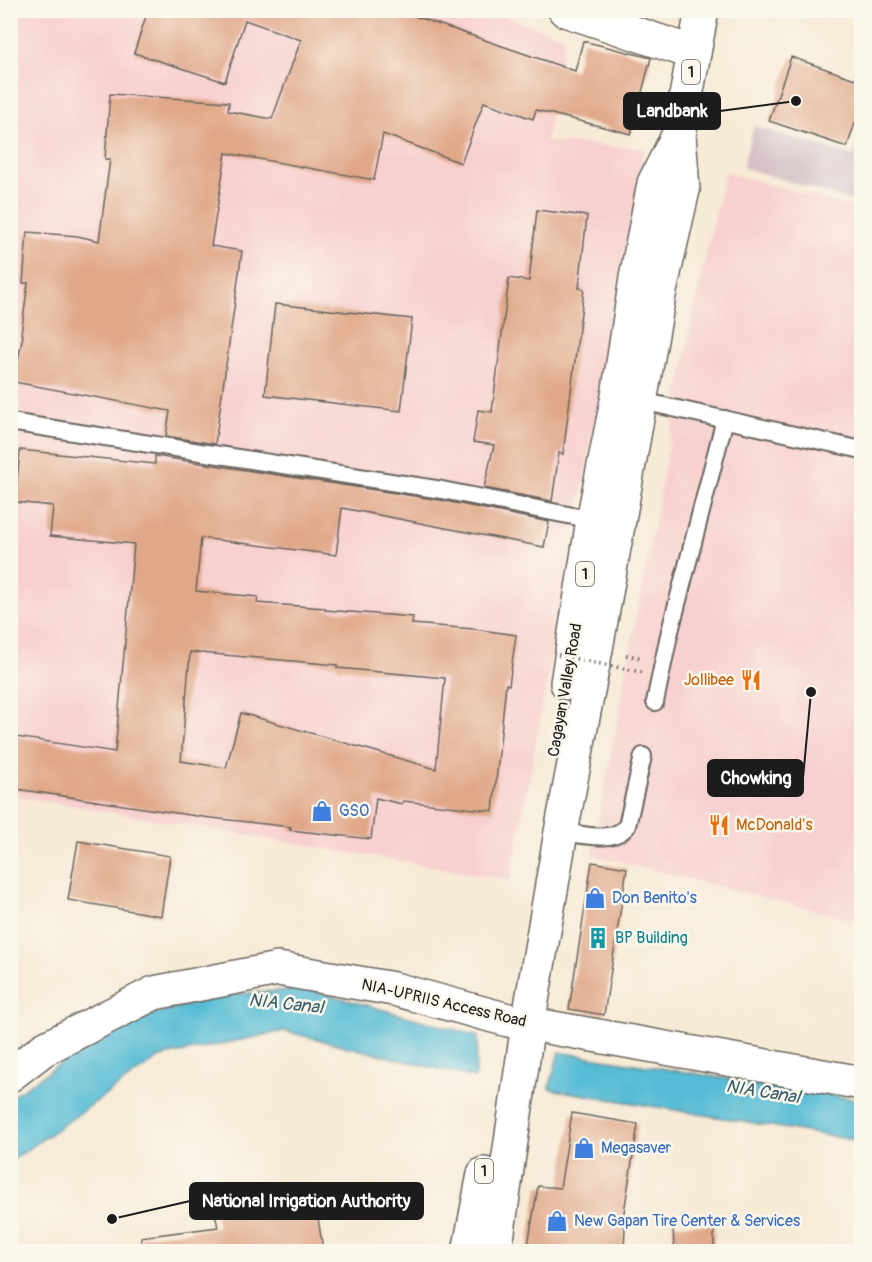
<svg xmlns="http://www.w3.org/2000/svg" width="872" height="1262" font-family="Pangolin,sans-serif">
  <rect width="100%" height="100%" fill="#fbf7ec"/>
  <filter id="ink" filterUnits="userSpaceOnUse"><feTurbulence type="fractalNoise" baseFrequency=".0167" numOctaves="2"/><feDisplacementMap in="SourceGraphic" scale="12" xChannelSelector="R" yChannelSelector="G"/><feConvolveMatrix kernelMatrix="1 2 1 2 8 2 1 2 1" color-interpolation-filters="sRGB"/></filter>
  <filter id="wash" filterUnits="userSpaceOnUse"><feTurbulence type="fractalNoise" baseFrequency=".008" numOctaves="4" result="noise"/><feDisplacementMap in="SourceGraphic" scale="24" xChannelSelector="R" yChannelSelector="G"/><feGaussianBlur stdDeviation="1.35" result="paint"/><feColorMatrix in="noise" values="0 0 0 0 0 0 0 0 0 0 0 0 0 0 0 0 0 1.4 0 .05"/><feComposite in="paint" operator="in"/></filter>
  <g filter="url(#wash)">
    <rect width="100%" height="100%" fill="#f7ead6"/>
    <!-- built -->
    <g fill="#f7d0cf">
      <polygon points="10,11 488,11 565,37 546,141 644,149 511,880 11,795"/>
      <polygon points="725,172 861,210 861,922 592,855 697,294"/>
    </g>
    <!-- industrial -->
    <polygon fill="#d2bec5" points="754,126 853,156 861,129 861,204 742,167"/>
    <!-- water -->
    <g fill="#57bcd5" stroke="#3a6c78" stroke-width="1.5">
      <polygon points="308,989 478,1036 475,1078 284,1031 160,1057 11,1161 11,1097 120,1023 223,995"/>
      <polygon points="559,1052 861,1100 861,1141 549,1089"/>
    </g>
    <g id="blocks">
      <!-- building -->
      <g fill="#e0a889" fill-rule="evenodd">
        <polygon points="148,10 397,10 575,71 583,41 651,58 631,134 536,110 533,119 484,102 461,163 383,134 374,180 226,153 211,246 242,251 215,444 166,436 170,411 14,382 23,335 21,334 28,283 23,283 27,232 78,236 99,241 110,159 105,159 110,94 229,102 228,111 272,119 301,40 245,20 225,82 134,53"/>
        <polygon points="791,57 861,81 861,105 847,147 769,121"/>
        <polygon points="537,210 587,216 579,288 584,289 563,454 559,453 552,501 484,488 494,445 473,442 478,410 492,412 509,278 529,281"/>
        <polygon points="275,304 412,319 401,411 265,395"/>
        <path d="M 20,450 L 155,464 L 155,456 L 440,500 L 549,522 L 544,547 L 342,508 L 336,555 L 201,538 L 196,591 L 258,597 L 257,603 L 325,608 L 325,610 L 413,617 L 412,624 L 474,629 L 516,635 L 509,685 L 506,684 L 493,811 L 403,801 L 402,804 L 376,798 L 371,839 L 290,830 L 291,827 L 203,817 L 10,788 L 10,736 L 115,752 L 134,544 L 50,536 L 53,506 L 15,502 ZM 190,652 L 337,665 L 337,668 L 445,678 L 436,769 L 241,713 L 226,768 L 181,761 Z"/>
        <polygon points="78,841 170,856 161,916 68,900"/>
        <polygon points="592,862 627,868 604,1015 569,1009"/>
        <polygon points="572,1113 638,1124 622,1225 625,1225 624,1251 527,1251 538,1186 560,1188"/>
        <polygon points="315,1201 323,1249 305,1251 142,1251 141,1237 218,1227 215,1214"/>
        <polygon points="673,1224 714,1225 714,1251 674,1251"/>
      </g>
    </g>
  </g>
  <g filter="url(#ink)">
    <use href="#blocks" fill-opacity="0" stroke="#69645d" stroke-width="1.5"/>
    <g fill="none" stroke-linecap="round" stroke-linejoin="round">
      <defs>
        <g id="lane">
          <polyline points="637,400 862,450"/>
          <polyline points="10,422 442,490 593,520"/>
          <polyline points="655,702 669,635 725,419"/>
          <path d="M 561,832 C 582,834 613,844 627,826 L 643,756"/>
        </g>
        <g id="street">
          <polyline points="565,10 694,53"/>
          <polyline points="10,1075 44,1049 154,993 278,969 394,989 508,1020 862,1083"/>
        </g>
        <g id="highway">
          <polyline points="567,683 593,520 618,396 636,278 654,183 679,134"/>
          <polyline points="469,1252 484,1174"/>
          <polyline points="495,1252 528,1024 561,832 596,649 659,295 683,190 679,134 702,10"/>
        </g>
      </defs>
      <!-- lane casing -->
      <use href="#lane" stroke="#69645d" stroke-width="20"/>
      <!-- street casing -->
      <use href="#street" stroke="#69645d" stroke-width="36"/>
      <!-- highway casing -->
      <use href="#highway" stroke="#69645d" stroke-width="36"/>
      <!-- path -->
      <polyline stroke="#69645d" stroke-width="4" stroke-dasharray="1.5 4.5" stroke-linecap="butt" points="626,655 643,658"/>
      <!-- lane -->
      <use href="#lane" stroke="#fff" stroke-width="16"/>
      <!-- street -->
      <use href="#street" stroke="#fff" stroke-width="33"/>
      <!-- highway -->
      <use href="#highway" stroke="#fff" stroke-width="33"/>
      <!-- path-bridge -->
      <polyline stroke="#69645d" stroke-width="4" stroke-dasharray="1.5 4.5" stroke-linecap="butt" points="558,655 645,673"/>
    </g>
  </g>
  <!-- icons -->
  <defs>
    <symbol id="restaurant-bare" viewBox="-9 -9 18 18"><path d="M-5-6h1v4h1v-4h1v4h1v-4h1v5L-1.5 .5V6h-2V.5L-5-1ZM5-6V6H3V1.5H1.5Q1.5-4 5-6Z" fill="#e8710a" stroke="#fbf7ec" stroke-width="2.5" paint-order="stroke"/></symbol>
    <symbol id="shop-bare" viewBox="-9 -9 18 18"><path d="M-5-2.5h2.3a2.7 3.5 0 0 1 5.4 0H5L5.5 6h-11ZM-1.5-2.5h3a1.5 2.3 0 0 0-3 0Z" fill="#3f7fe0" stroke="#fbf7ec" stroke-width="2.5" paint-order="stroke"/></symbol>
    <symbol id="building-bare" viewBox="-9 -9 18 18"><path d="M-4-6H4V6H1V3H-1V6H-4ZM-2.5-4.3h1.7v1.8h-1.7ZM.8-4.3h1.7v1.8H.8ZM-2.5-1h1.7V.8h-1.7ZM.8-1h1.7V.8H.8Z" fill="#0f9aa8" stroke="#fbf7ec" stroke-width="2.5" paint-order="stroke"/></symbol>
  </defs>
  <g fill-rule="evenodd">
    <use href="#restaurant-bare" x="736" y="665" width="30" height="30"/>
    <use href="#shop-bare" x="307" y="796" width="30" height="30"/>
    <use href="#restaurant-bare" x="704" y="810" width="30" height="30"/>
    <use href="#shop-bare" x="580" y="883" width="30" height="30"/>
    <use href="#building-bare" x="583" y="923" width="30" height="30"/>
    <use href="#shop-bare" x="569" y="1133" width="30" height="30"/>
    <use href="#shop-bare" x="542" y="1206" width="30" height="30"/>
  </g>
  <g text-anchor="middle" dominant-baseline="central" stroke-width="5" stroke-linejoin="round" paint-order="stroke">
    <!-- shield labels -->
    <g fill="#fbf7ec" stroke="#5f5e5a" stroke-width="1.5">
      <rect x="682" y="60" width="18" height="24" rx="4.5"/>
      <rect x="576" y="562" width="18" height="24" rx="4.5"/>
      <rect x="475" y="1159" width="18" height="24" rx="4.5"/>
    </g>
    <g font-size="15" font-weight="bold" fill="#1c1c1c">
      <text x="691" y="72">1</text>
      <text x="585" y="574">1</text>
      <text x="484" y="1171">1</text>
    </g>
    <!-- food labels -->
    <g font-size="16" fill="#c56008" stroke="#fbf7ec" text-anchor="end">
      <text x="734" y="680">Jollibee</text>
      <text x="736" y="825" text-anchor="start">McDonald's</text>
    </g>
    <!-- street labels -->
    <g font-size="16" fill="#1c1c1c" stroke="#fbf7ec">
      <text transform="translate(565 690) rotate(-80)">Cagayan Valley Road</text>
      <text transform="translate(444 1003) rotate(13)">NIA-UPRIIS Access Road</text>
    </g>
    <!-- shop labels -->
    <g font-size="16" fill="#366cbe" stroke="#fbf7ec" text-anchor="start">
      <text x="339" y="811">GSO</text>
      <text x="612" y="898">Don Benito's</text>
      <text x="601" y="1148">Megasaver</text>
      <text x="574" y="1221">New Gapan Tire Center &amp; Services</text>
    </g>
    <!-- culture labels -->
    <g font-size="16" fill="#0d838f" stroke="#fbf7ec" text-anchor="start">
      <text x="615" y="938">BP Building</text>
    </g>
    <!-- water labels -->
    <g font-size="18" font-style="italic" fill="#345c66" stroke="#fbf7ec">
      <text transform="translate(286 1004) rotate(6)">NIA Canal</text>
      <text transform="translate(763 1092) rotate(9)">NIA Canal</text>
    </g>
  </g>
  <!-- callouts -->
  <path fill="none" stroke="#1c1c1c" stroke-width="2" d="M796 101L720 111M811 692L803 778M112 1219L190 1201"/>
  <g fill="#1c1c1c" stroke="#fbf7ec" stroke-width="2">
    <circle cx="796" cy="101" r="6"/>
    <circle cx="811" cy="692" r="6"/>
    <circle cx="112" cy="1219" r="6"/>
  </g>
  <g fill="#1c1c1c" stroke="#1c1c1c" stroke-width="2">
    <rect x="624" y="93" width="96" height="36" rx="6"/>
    <rect x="708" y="760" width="95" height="36" rx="6"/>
    <rect x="190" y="1183" width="233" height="36" rx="6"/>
  </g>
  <g font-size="18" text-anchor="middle" font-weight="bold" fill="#fff">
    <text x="672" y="117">Landbank</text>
    <text x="756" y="784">Chowking</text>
    <text x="306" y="1207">National Irrigation Authority</text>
  </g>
  <!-- margin -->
  <rect width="872" height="1262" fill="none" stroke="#fbf7ec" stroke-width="36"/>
</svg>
